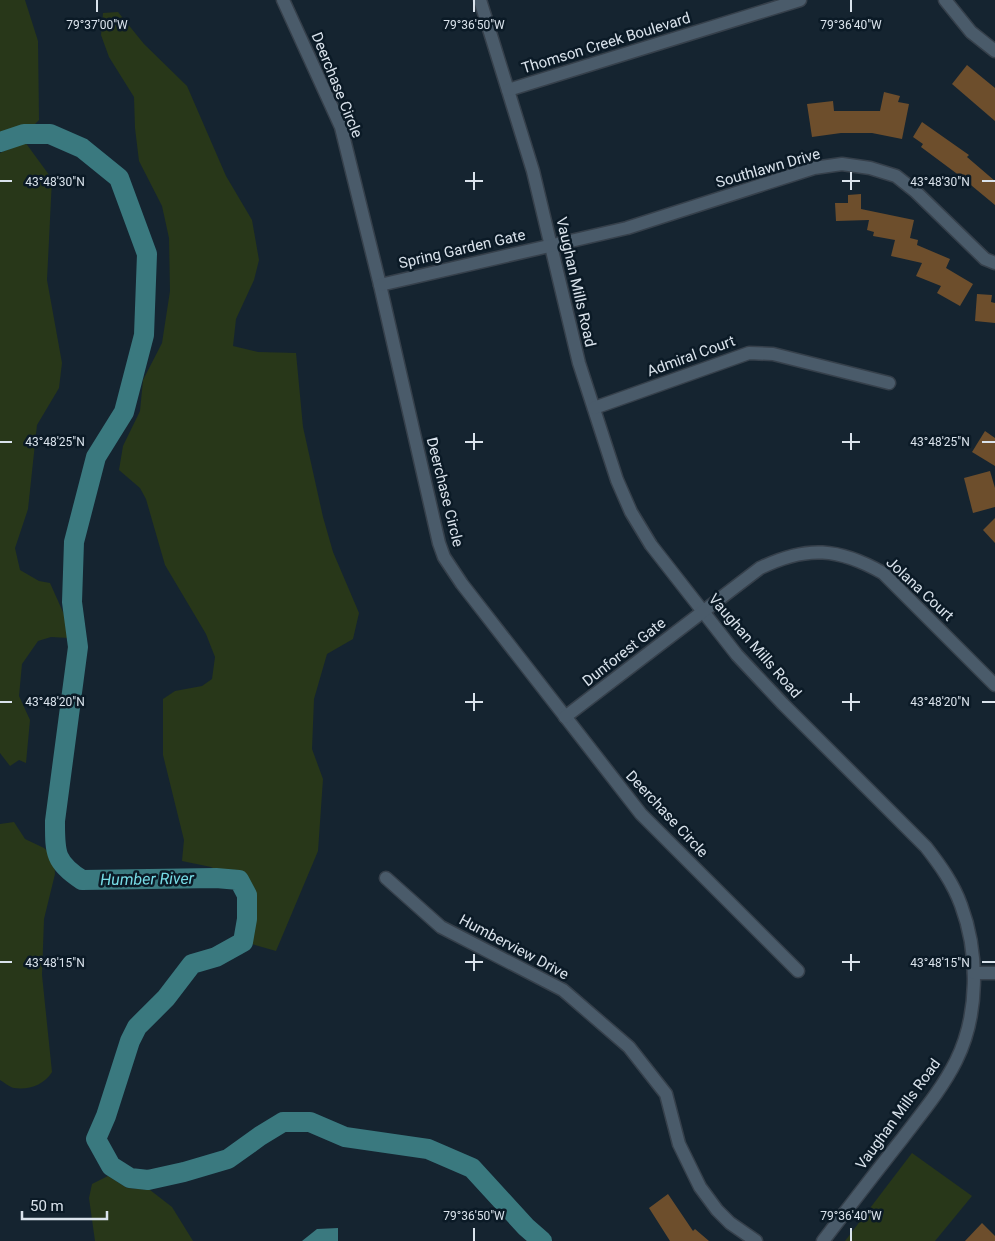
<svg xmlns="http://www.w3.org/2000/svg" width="995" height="1241" font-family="Roboto,sans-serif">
  <rect width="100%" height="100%" fill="#152430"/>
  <!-- green -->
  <g fill="#283719">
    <polygon points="0,0 25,0 38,41 39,120 27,132 0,132"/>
    <polygon points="118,12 144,44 187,86 226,176 252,220 259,260 254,280 236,319 233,346 258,352 296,353 303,427 323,517 333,552 359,613 353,639 327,654 314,699 312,749 323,779 318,851 276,951 238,940 254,908 250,890 211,867 182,861 184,840 163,755 163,699 175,691 202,686 212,679 215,657 206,634 165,565 146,499 140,488 119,470 123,446 140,411 143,380 162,343 170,291 169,238 162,206 139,161 135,128 134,97 109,57 101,35 103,13"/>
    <polygon points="25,142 52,179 47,280 62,363 59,388 37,425 28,509 15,548 20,570 39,581 50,583 67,621 69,638 51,637 38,641 22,664 19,696 30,720 26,763 19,760 10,766 0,753 0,153"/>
    <path d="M 14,822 L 25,839 L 44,848 L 54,857 L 55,874 L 44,919 L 42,975 L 52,1072 C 44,1085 29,1090 14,1088 C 9,1087 4,1082 0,1080 L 0,824 Z"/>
    <polygon points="912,1153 972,1196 935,1241 845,1241"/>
    <polygon points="108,1176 127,1188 150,1190 172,1207 193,1241 95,1241 89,1198 92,1184"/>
  </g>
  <!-- water -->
  <polygon fill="#3a797f" points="338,1228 338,1241 302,1241 317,1229"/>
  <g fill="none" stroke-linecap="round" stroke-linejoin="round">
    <!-- river -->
    <path stroke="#3a797f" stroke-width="20" d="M 0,142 L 24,134 L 50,134 L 82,148 L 119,178 L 147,254 L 144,335 L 124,412 L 96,457 L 74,542 L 72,602 L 78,647 L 55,821 C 55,852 54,862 82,880 L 216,878 L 239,880 L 247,895 L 247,919 L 243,942 L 216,957 L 192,964 L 166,998 L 137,1027 L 130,1041 L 106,1116 L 96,1139 L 111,1166 L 130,1178 L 148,1180 L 184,1172 L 228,1159 L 260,1136 L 283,1122 L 310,1122 L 345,1137 L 428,1149 L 472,1168 L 526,1227 L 542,1241"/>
  </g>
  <!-- building -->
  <g fill="#6d4e2c">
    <polygon points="967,65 995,88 995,121 952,84"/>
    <polygon points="884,92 900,96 898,102 909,104 902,139 872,133 841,133 812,137 807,104 833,101 834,111 880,111"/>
    <polygon points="922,122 969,155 967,157 995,181 995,205 960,176 921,147 923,144 913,137"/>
    <polygon points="861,194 861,209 914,220 910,238 918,240 917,245 950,259 946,268 973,284 960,306 937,293 941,286 916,276 922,263 891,256 895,240 873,236 874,232 867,230 869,220 836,221 835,203 848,203 848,195"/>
    <polygon points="977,294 992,295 991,302 995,303 995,323 975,321"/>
    <polygon points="985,431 995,438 995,466 972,452"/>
    <polygon points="990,471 995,488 995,507 973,513 964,478"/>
    <polygon points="995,518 995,543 983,530"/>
    <polygon points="668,1194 693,1231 695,1229 709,1241 670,1241 649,1208"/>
    <polygon points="982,1223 995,1236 995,1241 965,1241"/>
  </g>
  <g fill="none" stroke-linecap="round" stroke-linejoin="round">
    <defs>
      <g id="minor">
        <polyline points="283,0 341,127 380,285 439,543 444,557 462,584 641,814 798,971"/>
        <path d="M 480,0 L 533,171 L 579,363 L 617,480 L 631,512 L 651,545 L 737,655 L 783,704 L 926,847 C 940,865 953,883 961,905 C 979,953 979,1015 956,1061 C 942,1089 921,1114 902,1139 C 875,1173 849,1207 823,1241"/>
        <polyline points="945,0 971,32 995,51"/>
        <polyline points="508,90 800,0"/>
        <polyline points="380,285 627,228 814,168 842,164 870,168 896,176 915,191 985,259 995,263"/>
        <polyline points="594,408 749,353 773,354 889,383"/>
        <path d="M 565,717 L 760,568 C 807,545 839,548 883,573 L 995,685"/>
        <polyline points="386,878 441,927 563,990 629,1047 666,1094 679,1144 700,1187 717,1210 730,1223 756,1241"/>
        <polyline points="974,973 995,973"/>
      </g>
    </defs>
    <!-- minor casing -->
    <use href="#minor" stroke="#36404b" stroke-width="15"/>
    <!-- minor -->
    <use href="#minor" stroke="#4a5b6a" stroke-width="12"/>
  </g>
  <!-- ticks -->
  <path fill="none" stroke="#dae3ec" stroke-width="2" d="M 97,0 L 97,12M 474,0 L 474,12M 851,0 L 851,12M 474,172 L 474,190M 851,172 L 851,190M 0,181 L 12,181M 465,181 L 483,181M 842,181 L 860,181M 982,181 L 995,181M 474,433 L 474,450M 851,433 L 851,450M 0,442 L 12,442M 465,442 L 483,442M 842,442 L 860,442M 982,442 L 995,442M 474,693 L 474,711M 851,693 L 851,711M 0,702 L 12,702M 465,702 L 483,702M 842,702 L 860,702M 982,702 L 995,702M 474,954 L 474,971M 851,954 L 851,971M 0,962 L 12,962M 465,962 L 483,962M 842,962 L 860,962M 982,962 L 995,962M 474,1228 L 474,1241M 851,1228 L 851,1241"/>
  <g text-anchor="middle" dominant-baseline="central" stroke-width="5" stroke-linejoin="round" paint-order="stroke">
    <!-- street labels -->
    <g font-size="15" fill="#dae3ec" stroke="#0b1a26">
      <text transform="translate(606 43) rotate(-17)">Thomson Creek Boulevard</text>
      <text transform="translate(337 85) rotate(68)">Deerchase Circle</text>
      <text transform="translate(768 168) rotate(-16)">Southlawn Drive</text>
      <text transform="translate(462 249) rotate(-13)">Spring Garden Gate</text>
      <text transform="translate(576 282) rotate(77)">Vaughan Mills Road</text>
      <text transform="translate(691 356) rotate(-20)">Admiral Court</text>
      <text transform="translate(445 492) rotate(76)">Deerchase Circle</text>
      <text transform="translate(920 589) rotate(43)">Jolana Court</text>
      <text transform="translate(755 646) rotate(49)">Vaughan Mills Road</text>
      <text transform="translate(624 652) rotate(-38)">Dunforest Gate</text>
      <text transform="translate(667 814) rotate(47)">Deerchase Circle</text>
      <text transform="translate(514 947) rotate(28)">Humberview Drive</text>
      <text transform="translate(898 1114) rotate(-54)">Vaughan Mills Road</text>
    </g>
    <!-- water labels -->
    <g font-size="16" font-style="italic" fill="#77dbe5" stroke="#0b1a26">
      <text transform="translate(147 879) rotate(-1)">Humber River</text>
    </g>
  </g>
  <g font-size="12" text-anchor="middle" fill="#dae3ec" stroke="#0b1a26" stroke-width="5" stroke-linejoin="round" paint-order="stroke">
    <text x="97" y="29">79°37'00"W</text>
    <text x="474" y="29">79°36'50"W</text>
    <text x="851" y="29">79°36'40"W</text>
    <text x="55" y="186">43°48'30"N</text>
    <text x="940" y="186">43°48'30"N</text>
    <text x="55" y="446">43°48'25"N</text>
    <text x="940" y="446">43°48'25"N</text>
    <text x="55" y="706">43°48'20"N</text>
    <text x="940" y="706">43°48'20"N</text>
    <text x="55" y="967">43°48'15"N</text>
    <text x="940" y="967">43°48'15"N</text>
    <text x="474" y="1220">79°36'50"W</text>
    <text x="851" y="1220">79°36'40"W</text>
  </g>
  <!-- scale -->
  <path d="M22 1211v8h85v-8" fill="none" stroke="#dae3ec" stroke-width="2.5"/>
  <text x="30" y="1211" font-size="15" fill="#dae3ec" stroke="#0b1a26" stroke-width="4" paint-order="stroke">50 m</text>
</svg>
